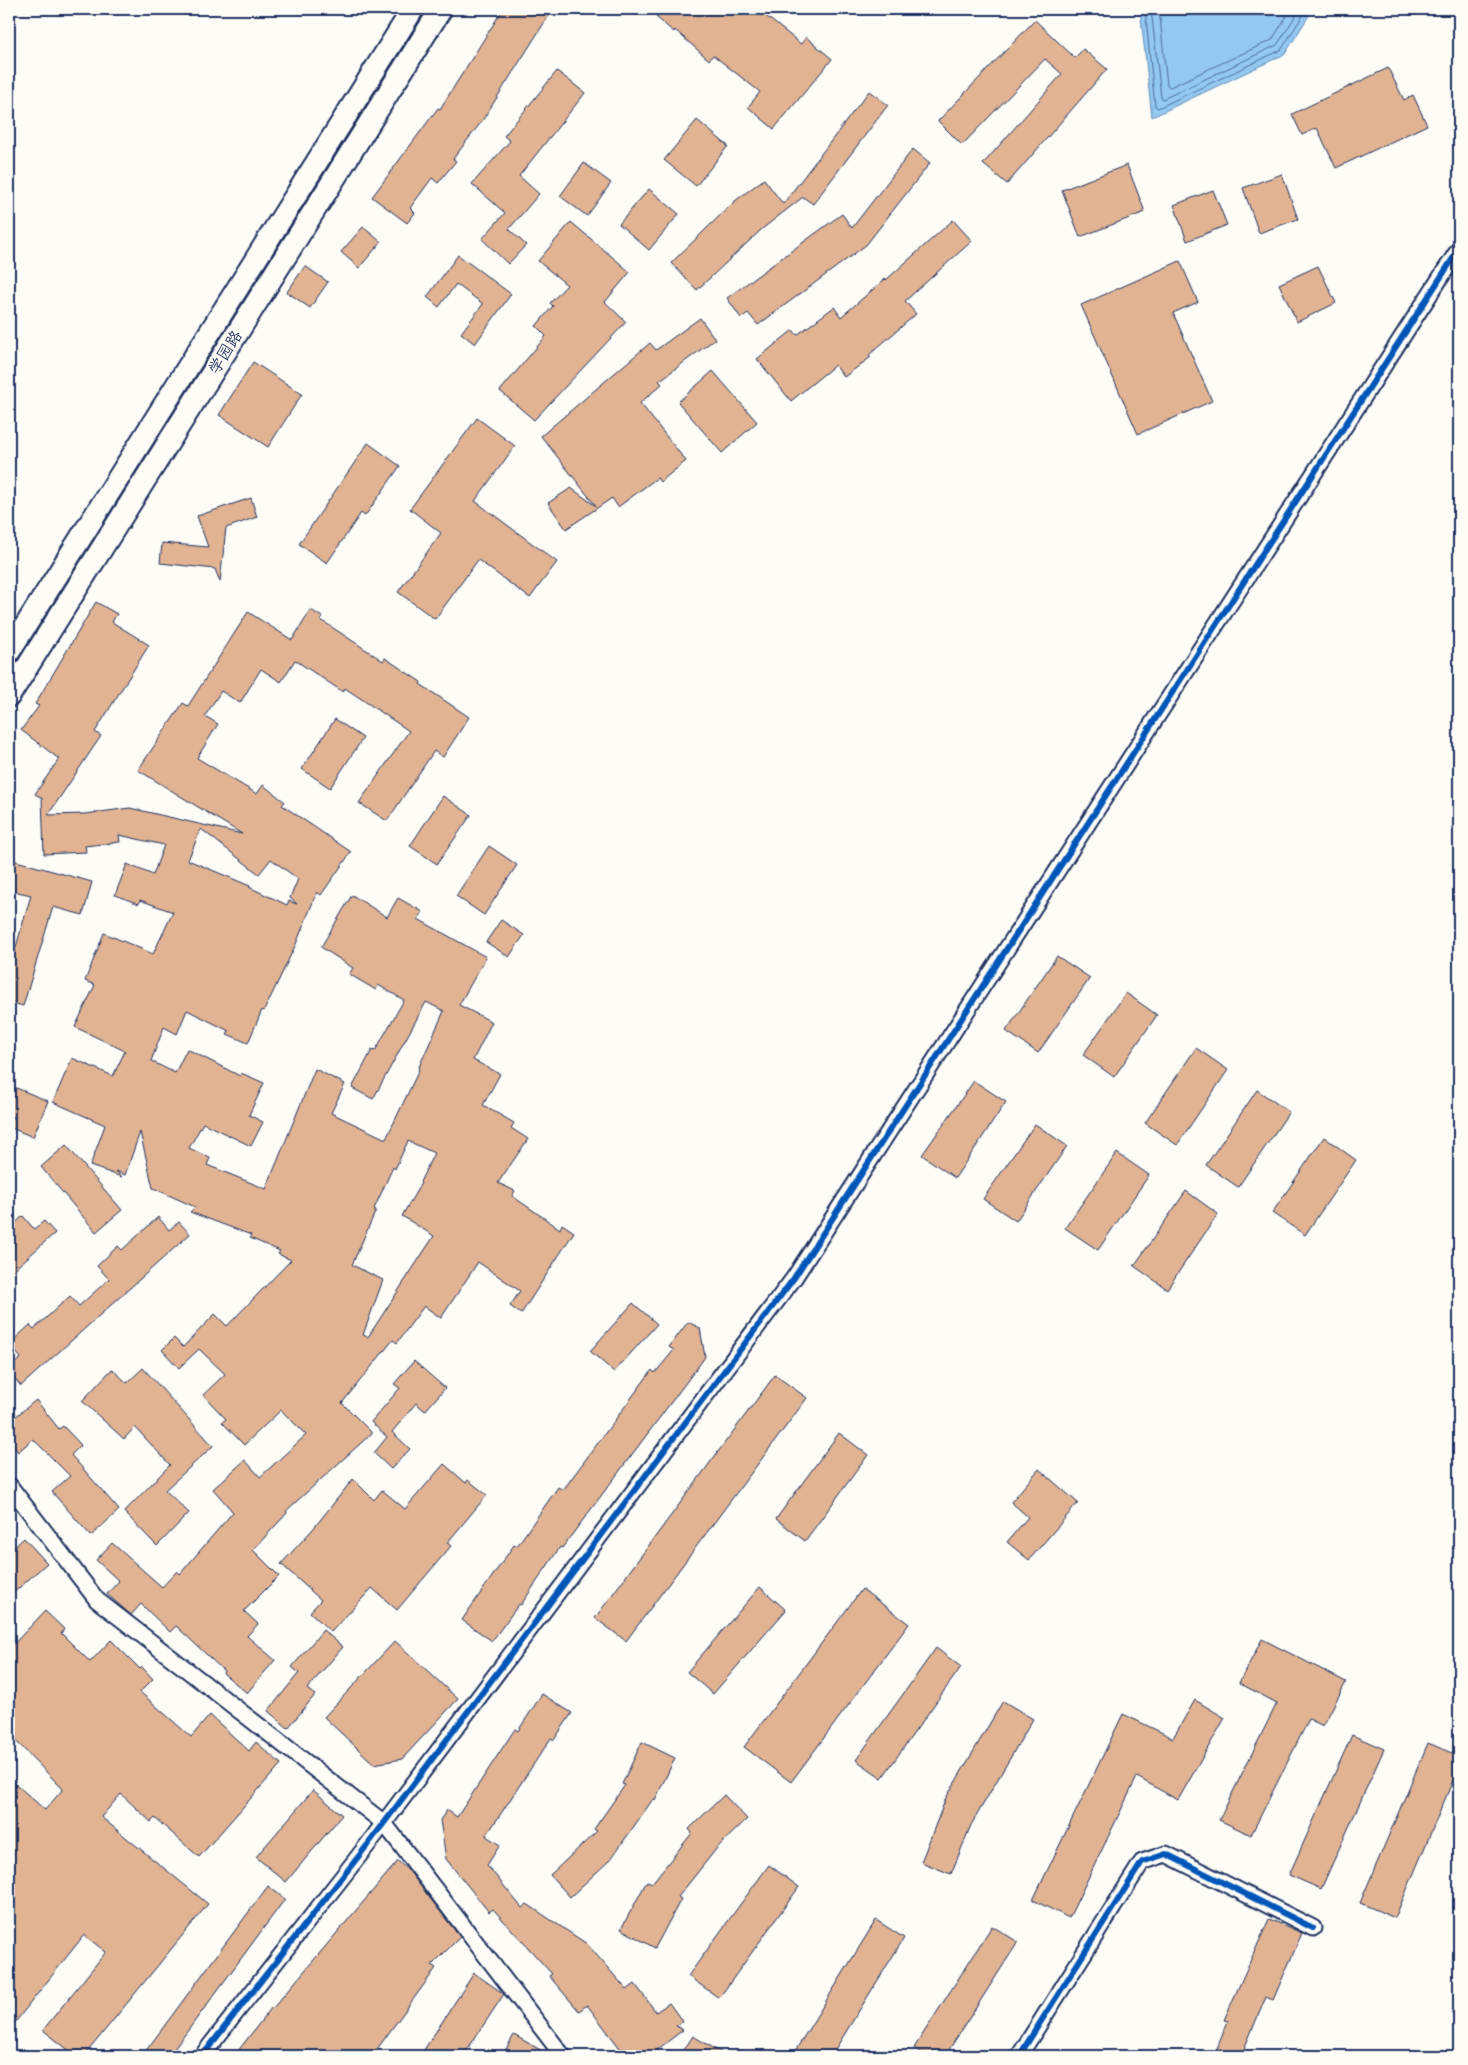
<svg xmlns="http://www.w3.org/2000/svg" width="1468" height="2065" font-family="Itim,'LXGW WenKai TC',sans-serif">
  <rect width="100%" height="100%" fill="#fdfcf7"/>
  <filter id="ink" filterUnits="userSpaceOnUse"><feTurbulence type="fractalNoise" baseFrequency=".02" numOctaves="2"/><feDisplacementMap in="SourceGraphic" scale="10" xChannelSelector="R" yChannelSelector="G"/><feConvolveMatrix kernelMatrix="1 2 1 2 8 2 1 2 1" color-interpolation-filters="sRGB"/></filter>
  <g filter="url(#ink)">
    <!-- water -->
    <polygon fill="#93c8f1" stroke="#638bb6" points="1140,9 1313,9 1285,54 1152,117"/>
    <g fill="none" stroke-linecap="round" stroke-linejoin="round">
      <!-- shore -->
      <g stroke="#4b6c99" stroke-width="1">
        <polyline points="1145,9 1155,106 1158,108 1281,50 1307,9"/>
        <polyline points="1151,9 1161,97 1163,99 1277,45 1300,9"/>
        <polyline points="1159,9 1167,85 1170,87 1272,40 1291,9"/>
      </g>
    </g>
    <!-- building -->
    <g fill="#e1b392" stroke="#1b2f5e" fill-rule="evenodd">
      <polygon points="503,9 553,9 482,121 453,159 456,161 438,183 432,178 410,208 415,213 407,223 372,197 438,108 440,109"/>
      <polygon points="663,9 757,9 801,44 806,37 832,59 774,129 748,107 760,92 713,55 709,60 675,30 674,32 656,17"/>
      <polygon points="1035,20 1075,58 1083,49 1107,69 1007,184 983,164 1062,74 1045,59 962,145 938,121"/>
      <polygon points="1388,68 1404,100 1413,95 1427,125 1336,168 1317,128 1302,135 1292,114"/>
      <polygon points="557,71 585,93 519,176 539,194 509,229 526,245 508,264 482,239 505,213 472,184 510,141 504,136"/>
      <polygon points="869,91 888,105 813,204 803,197 762,229 697,290 671,263 735,201 764,179 783,204"/>
      <polygon points="697,120 728,146 696,186 664,160"/>
      <polygon points="913,149 930,163 866,245 758,325 748,313 741,318 727,298 842,214 852,228"/>
      <polygon points="584,163 611,183 587,216 560,196"/>
      <polygon points="1127,165 1145,212 1080,237 1062,190"/>
      <polygon points="1282,174 1298,219 1259,233 1243,188"/>
      <polygon points="649,189 679,214 649,250 619,224"/>
      <polygon points="1213,190 1227,225 1187,241 1174,205"/>
      <polygon points="953,220 972,241 905,301 916,314 869,355 871,357 844,377 835,365 791,401 757,359 793,330 797,335 834,307 841,317 885,279 886,280"/>
      <polygon points="571,222 630,272 605,302 626,322 534,420 500,391 546,336 536,326 553,306 550,303 567,285 538,261"/>
      <polygon points="363,227 381,242 359,268 341,252"/>
      <polygon points="458,255 511,294 475,344 461,333 483,304 456,284 439,307 427,297"/>
      <polygon points="1180,261 1198,302 1173,313 1212,401 1138,434 1081,305"/>
      <polygon points="305,266 328,282 310,308 287,292"/>
      <polygon points="1318,266 1336,303 1297,322 1279,284"/>
      <polygon points="700,318 715,339 659,381 662,384 640,403 686,461 660,482 657,478 618,507 612,498 566,529 548,503 571,488 596,506 541,436 650,343 656,350"/>
      <polygon points="253,362 302,394 268,447 219,415"/>
      <polygon points="713,371 757,422 722,453 678,402"/>
      <polygon points="477,418 515,446 475,501 557,562 530,598 478,560 435,619 398,592 441,533 410,509"/>
      <polygon points="368,443 400,466 365,516 361,513 327,563 299,544"/>
      <polygon points="251,498 257,517 226,528 220,582 215,569 160,563 162,543 208,547 197,516"/>
      <path d="M 96,602 L 117,614 L 112,622 L 149,645 L 95,732 L 101,736 L 48,815 L 85,814 L 130,808 L 242,834 L 138,770 L 183,703 L 188,706 L 248,612 L 292,640 L 311,610 L 322,617 L 321,620 L 383,661 L 385,658 L 421,682 L 420,684 L 469,717 L 443,757 L 434,751 L 387,821 L 359,803 L 409,731 L 345,688 L 343,692 L 295,660 L 281,682 L 261,669 L 240,703 L 221,691 L 205,716 L 218,724 L 197,758 L 257,794 L 263,785 L 285,802 L 282,805 L 351,852 L 321,895 L 317,892 L 296,944 L 264,1011 L 262,1010 L 248,1043 L 227,1034 L 229,1031 L 187,1010 L 177,1034 L 164,1027 L 151,1061 L 175,1073 L 187,1049 L 240,1076 L 241,1073 L 264,1083 L 249,1115 L 263,1122 L 251,1146 L 203,1123 L 189,1148 L 210,1158 L 207,1165 L 266,1189 L 315,1069 L 345,1084 L 331,1113 L 386,1139 L 419,1070 L 418,1069 L 444,1011 L 426,1002 L 373,1099 L 352,1088 L 372,1050 L 375,1051 L 404,1000 L 378,985 L 376,990 L 349,974 L 353,968 L 321,947 L 352,895 L 387,917 L 398,898 L 423,912 L 418,919 L 486,957 L 459,1005 L 492,1022 L 473,1060 L 500,1074 L 483,1105 L 514,1123 L 511,1128 L 528,1139 L 498,1183 L 515,1191 L 512,1196 L 560,1229 L 562,1224 L 574,1232 L 521,1314 L 510,1306 L 520,1291 L 478,1262 L 441,1318 L 424,1306 L 397,1343 L 393,1340 L 342,1403 L 372,1433 L 286,1511 L 287,1513 L 253,1550 L 279,1576 L 244,1611 L 258,1624 L 247,1636 L 275,1660 L 247,1693 L 223,1673 L 224,1671 L 176,1626 L 170,1632 L 141,1604 L 131,1615 L 107,1594 L 119,1581 L 96,1560 L 112,1543 L 162,1587 L 177,1571 L 180,1574 L 233,1512 L 213,1489 L 245,1460 L 260,1477 L 306,1435 L 281,1410 L 244,1445 L 222,1422 L 226,1419 L 203,1395 L 225,1374 L 199,1349 L 179,1368 L 162,1350 L 174,1338 L 183,1347 L 215,1314 L 227,1326 L 291,1260 L 278,1254 L 280,1251 L 250,1238 L 251,1235 L 190,1212 L 195,1207 L 153,1188 L 140,1132 L 125,1175 L 116,1171 L 122,1177 L 90,1166 L 105,1125 L 53,1102 L 72,1058 L 113,1076 L 125,1051 L 75,1027 L 95,985 L 85,981 L 104,933 L 153,954 L 173,912 L 140,900 L 139,904 L 115,895 L 127,864 L 153,875 L 164,845 L 119,835 L 120,842 L 85,846 L 86,852 L 44,854 L 42,798 L 35,794 L 59,759 L 21,730 L 39,706 L 35,704 ZM 201,829 L 259,874 L 271,859 L 298,879 L 290,898 L 297,904 L 289,901 L 287,905 L 249,887 L 250,886 L 188,860 ZM 408,1141 L 434,1153 L 420,1182 L 421,1183 L 402,1216 L 434,1236 L 368,1337 L 363,1335 L 383,1280 L 352,1265 L 376,1210 L 374,1209 L 393,1167 L 395,1169 Z"/>
      <polygon points="335,719 363,738 330,788 302,769"/>
      <polygon points="443,796 471,815 437,864 410,846"/>
      <polygon points="489,846 517,865 484,915 456,896"/>
      <polygon points="9,859 92,882 83,915 53,907 23,1006 9,1002 9,971 31,895 9,890"/>
      <polygon points="501,920 524,935 509,957 486,942"/>
      <polygon points="1057,956 1090,978 1038,1053 1006,1031"/>
      <polygon points="1126,993 1157,1015 1114,1077 1083,1055"/>
      <polygon points="1196,1048 1228,1070 1177,1145 1145,1123"/>
      <polygon points="974,1081 1006,1102 955,1178 922,1155"/>
      <polygon points="9,1085 48,1101 33,1137 9,1127 14,1117 9,1115"/>
      <polygon points="1257,1090 1289,1112 1238,1187 1206,1165"/>
      <polygon points="1035,1124 1067,1146 1016,1221 983,1199"/>
      <polygon points="1324,1137 1356,1160 1305,1235 1272,1213"/>
      <polygon points="66,1145 122,1210 96,1232 41,1167"/>
      <polygon points="1117,1153 1149,1175 1098,1250 1065,1228"/>
      <polygon points="1186,1191 1218,1214 1167,1289 1134,1266"/>
      <polygon points="23,1216 34,1229 44,1221 55,1233 9,1274 9,1229"/>
      <polygon points="158,1217 169,1230 179,1222 190,1234 21,1386 9,1372 9,1369 21,1358 9,1344 30,1325 34,1329 70,1296 79,1306 109,1279 97,1266 118,1246 122,1250"/>
      <polygon points="633,1303 657,1324 614,1372 590,1351"/>
      <polygon points="688,1322 700,1328 705,1357 562,1548 560,1547 521,1605 519,1604 492,1641 462,1620 514,1545 517,1546 558,1487 563,1490 652,1370 655,1373 674,1350 669,1347"/>
      <polygon points="414,1361 445,1388 425,1411 416,1403 392,1432 410,1449 391,1469 374,1453 387,1437 371,1422 400,1388 394,1384"/>
      <polygon points="143,1368 213,1446 165,1490 189,1513 157,1546 124,1512 170,1465 135,1427 124,1439 82,1401 112,1369 127,1383"/>
      <polygon points="775,1375 807,1398 626,1641 595,1618"/>
      <polygon points="36,1400 59,1429 63,1426 81,1445 71,1455 119,1510 91,1536 52,1492 70,1476 33,1439 18,1452 9,1440 9,1422"/>
      <polygon points="839,1433 868,1455 805,1541 776,1519"/>
      <polygon points="444,1464 466,1483 468,1480 487,1495 447,1543 451,1546 397,1610 372,1588 331,1632 310,1612 321,1600 281,1564 313,1529 353,1479 374,1500 382,1490 405,1509"/>
      <polygon points="1039,1469 1078,1503 1029,1560 1007,1542 1028,1517 1011,1502"/>
      <polygon points="24,1538 47,1563 9,1597 9,1552"/>
      <polygon points="760,1587 786,1610 713,1694 687,1672"/>
      <polygon points="862,1589 909,1624 791,1782 744,1747"/>
      <polygon points="45,1611 64,1629 61,1633 90,1662 111,1640 140,1669 142,1667 153,1679 140,1692 191,1737 210,1715 249,1751 256,1742 281,1764 199,1857 155,1818 151,1822 121,1794 101,1817 208,1904 84,2056 76,2056 43,2030 106,1952 84,1935 9,2030 9,1778 45,1810 63,1789 9,1734 9,1649"/>
      <polygon points="323,1630 343,1647 307,1689 315,1695 288,1728 268,1711 299,1673 292,1667"/>
      <polygon points="1262,1639 1346,1682 1323,1726 1309,1719 1251,1835 1219,1820 1277,1703 1239,1683"/>
      <polygon points="395,1641 458,1699 402,1759 374,1764 324,1717"/>
      <polygon points="936,1648 961,1667 882,1778 856,1760"/>
      <polygon points="542,1694 572,1713 554,1740 551,1738 486,1836 500,1845 487,1865 522,1908 527,1904 587,1944 627,1990 635,1984 656,2012 669,2003 682,2021 676,2026 683,2030 649,2056 626,2056 587,2005 579,2011 549,1976 552,1974 493,1909 489,1912 446,1859 440,1820 447,1810 457,1817 515,1729 518,1731"/>
      <polygon points="1195,1700 1225,1718 1178,1800 1137,1777 1069,1918 1033,1900 1123,1714 1173,1738"/>
      <polygon points="1003,1701 1033,1719 971,1825 951,1874 921,1862 946,1798"/>
      <polygon points="1352,1735 1384,1749 1321,1889 1289,1875"/>
      <polygon points="642,1742 675,1758 655,1800 653,1799 611,1859 570,1897 550,1875 597,1831 594,1829 625,1785 622,1784"/>
      <polygon points="1428,1743 1459,1756 1459,1766 1395,1918 1360,1903"/>
      <polygon points="313,1790 342,1815 286,1882 256,1857"/>
      <polygon points="724,1795 747,1819 717,1848 678,1897 681,1899 655,1948 621,1929 647,1881 652,1883 692,1833 689,1829"/>
      <polygon points="398,1861 409,1871 460,1937 432,1965 436,1968 372,2056 234,2056 272,2007 273,2008"/>
      <polygon points="769,1865 799,1887 719,1998 688,1976"/>
      <polygon points="268,1886 285,1899 169,2056 142,2056"/>
      <polygon points="1269,1919 1302,1933 1273,2000 1266,1997 1241,2056 1230,2056 1216,2051 1228,2021 1224,2020"/>
      <polygon points="876,1920 904,1938 831,2056 792,2056"/>
      <polygon points="992,1926 1018,1942 945,2056 927,2056 914,2048"/>
      <polygon points="474,1973 504,1994 463,2056 420,2056"/>
      <polygon points="514,2035 551,2056 502,2056"/>
      <polygon points="693,2036 727,2056 680,2056"/>
    </g>
    <g fill="none" stroke-linecap="round" stroke-linejoin="round">
      <defs>
        <g id="minor">
          <polyline points="9,1485 97,1600 384,1823 563,2056"/>
          <polyline points="202,2056 369,1843 794,1278 1459,249"/>
          <polyline points="1019,2056 1142,1862 1166,1854 1313,1928"/>
        </g>
        <g id="secondary">
          <polyline points="9,652 413,9"/>
          <polyline points="9,696 441,9"/>
        </g>
      </defs>
      <!-- minor casing -->
      <use href="#minor" stroke="#1b2f5e" stroke-width="19"/>
      <!-- secondary casing -->
      <use href="#secondary" stroke="#1b2f5e" stroke-width="25"/>
      <!-- minor -->
      <use href="#minor" stroke="#fdfcf7" stroke-width="15"/>
      <!-- secondary -->
      <use href="#secondary" stroke="#fdfcf7" stroke-width="21"/>
      <defs>
        <g id="cycleway">
          <polyline points="202,2056 369,1843 794,1278 1459,249"/>
          <polyline points="1019,2056 1142,1862 1166,1854 1313,1928"/>
        </g>
      </defs>
      <!-- cycleway casing -->
      <use href="#cycleway" stroke="#fdfcf7" stroke-width="9"/>
      <!-- cycleway -->
      <use href="#cycleway" stroke="#0057b8" stroke-width="6"/>
    </g>
  </g>
  <g text-anchor="middle" dominant-baseline="central" stroke-width="4.5" stroke-linejoin="round" paint-order="stroke">
    <!-- street labels -->
    <g font-size="16" fill="#1b2f5e" stroke="#fdfcf7">
      <text transform="translate(225 352) rotate(-58)">学园路</text>
    </g>
  </g>
  <!-- margin -->
  <rect width="1468" height="2065" fill="none" stroke="#fdfcf7" stroke-width="30"/>
  <rect x="15" y="15" width="1438" height="2035" fill="none" stroke="#1b2f5e" stroke-width="2" filter="url(#ink)"/>
</svg>
